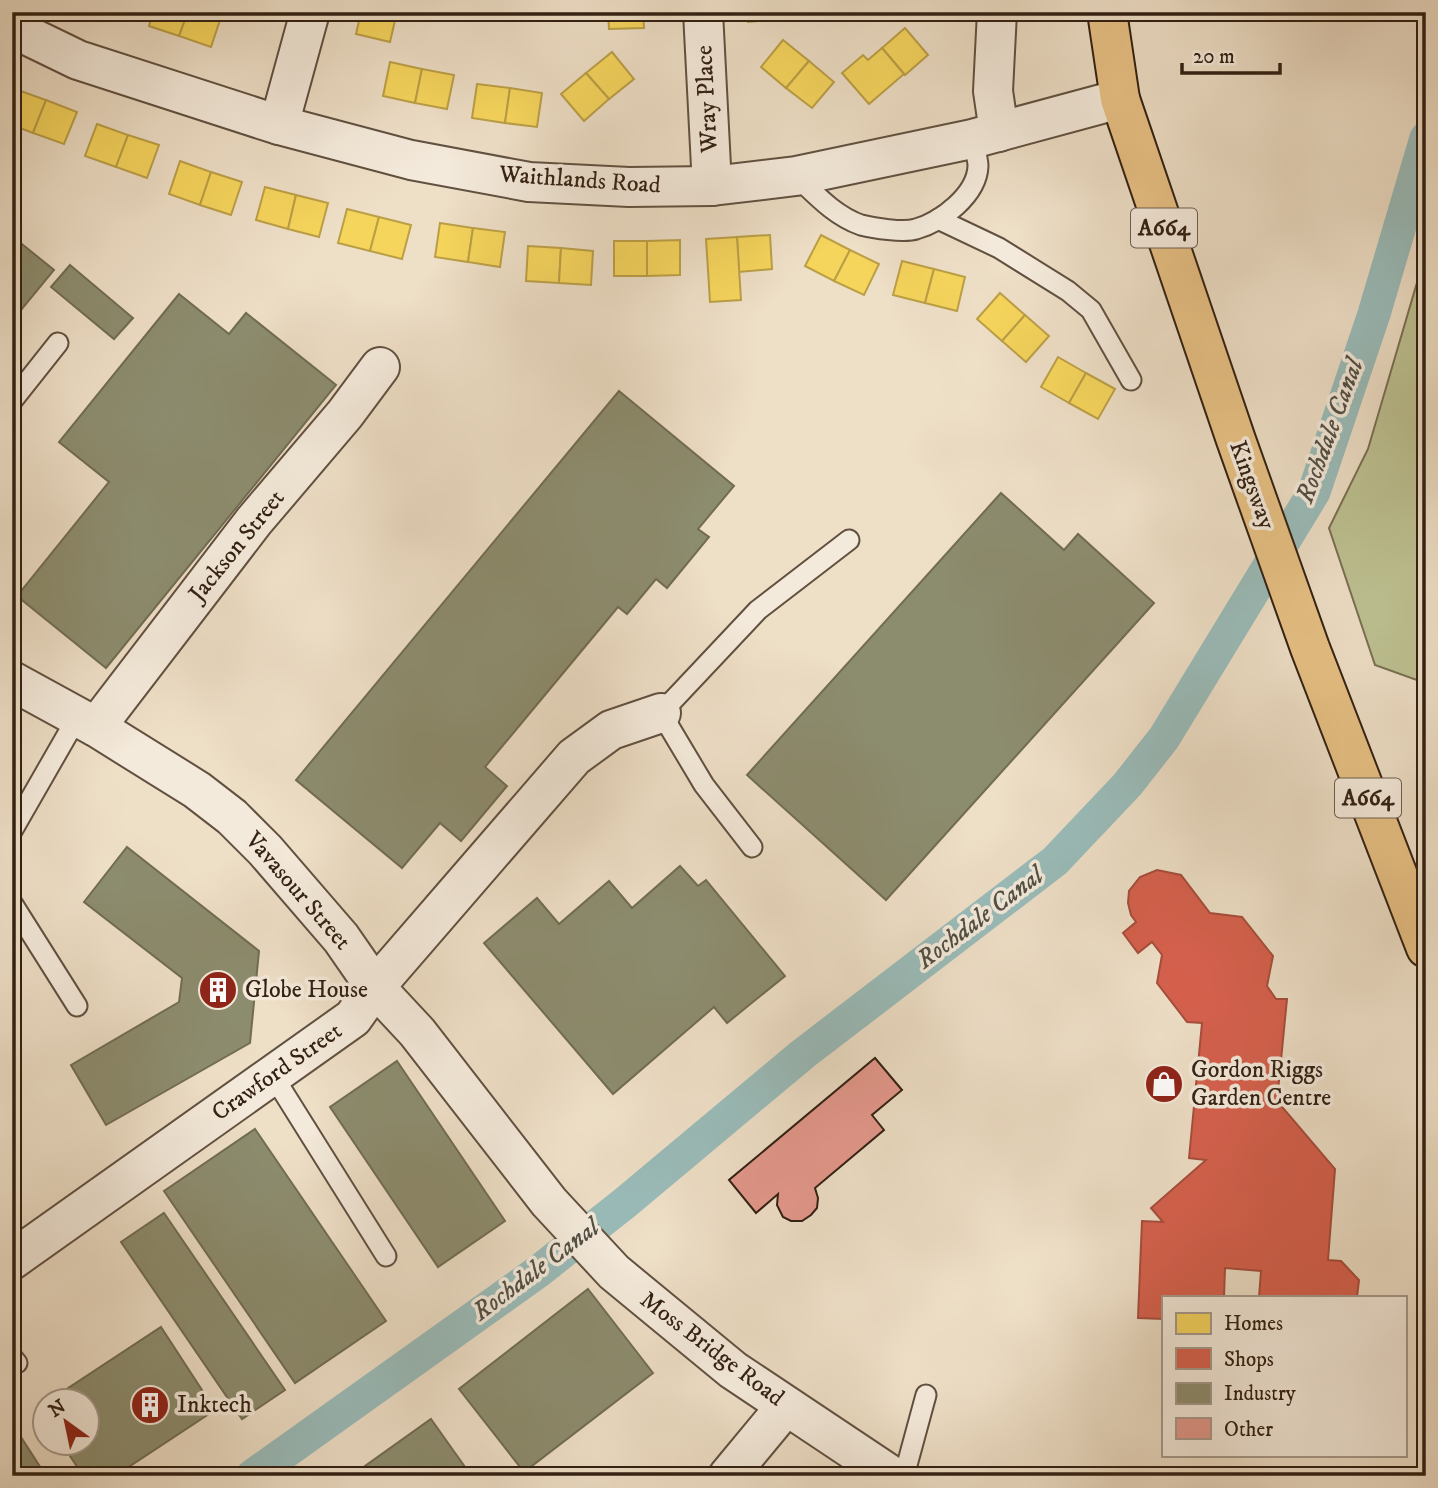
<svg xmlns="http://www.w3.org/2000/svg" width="1438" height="1488" font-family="'IM FELL DW Pica',serif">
  <rect width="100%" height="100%" fill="#eedfc7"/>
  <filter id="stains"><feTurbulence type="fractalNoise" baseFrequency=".00286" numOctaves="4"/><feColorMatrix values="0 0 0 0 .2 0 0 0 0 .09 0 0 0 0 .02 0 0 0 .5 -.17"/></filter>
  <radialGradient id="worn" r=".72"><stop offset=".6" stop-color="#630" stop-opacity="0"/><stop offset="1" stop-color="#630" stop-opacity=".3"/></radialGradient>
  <!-- green -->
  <polygon fill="#bdc192" stroke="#787052" stroke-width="2" points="1426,252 1426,680 1425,683 1375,665 1329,528 1368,449"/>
  <!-- homes -->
  <g fill="#f6d55c" stroke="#bb9f46" stroke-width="2">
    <polygon points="153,12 188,12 179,36 149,26"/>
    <polygon points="188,12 222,14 211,47 179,36"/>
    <polygon points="361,12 397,12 390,42 356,34"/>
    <polygon points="608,12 643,12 644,28 609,29"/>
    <polygon points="747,12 782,12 782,19 748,22"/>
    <polygon points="905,28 928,55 905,75 882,48"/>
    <polygon points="783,40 809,61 786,88 761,67"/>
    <polygon points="882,48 904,74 869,104 842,73 863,55 868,60"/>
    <polygon points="612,52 634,79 609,99 586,73"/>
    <polygon points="809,61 834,82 812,108 786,88"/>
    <polygon points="390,62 422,69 415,103 383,96"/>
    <polygon points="422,69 454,75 447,109 415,103"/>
    <polygon points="586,73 609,99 584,121 561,94"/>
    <polygon points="477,84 510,88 505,123 472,118"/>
    <polygon points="510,88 542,93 537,127 505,123"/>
    <polygon points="15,89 46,100 33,133 12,125 12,97"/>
    <polygon points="46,100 77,112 64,144 33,133"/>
    <polygon points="97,124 128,135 116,167 85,156"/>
    <polygon points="128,135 159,145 147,178 116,167"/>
    <polygon points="180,161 211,172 200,205 169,194"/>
    <polygon points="211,172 242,182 231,215 200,205"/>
    <polygon points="265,187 296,195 288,229 256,220"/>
    <polygon points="296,195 328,203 319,237 288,229"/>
    <polygon points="347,209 379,217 370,251 338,243"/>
    <polygon points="379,217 411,225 402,259 370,251"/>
    <polygon points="440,223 473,228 468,262 435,257"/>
    <polygon points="473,228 505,232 500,267 468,262"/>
    <polygon points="770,235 772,269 739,272 737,237"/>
    <polygon points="821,235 850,250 834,281 805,266"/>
    <polygon points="737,237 741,300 710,302 706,239"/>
    <polygon points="680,240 680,275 647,276 647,241"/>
    <rect x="614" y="241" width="33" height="35"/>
    <polygon points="528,246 561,248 559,283 526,281"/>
    <polygon points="561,248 593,251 591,285 559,283"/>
    <polygon points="850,250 879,264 864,295 834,281"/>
    <polygon points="902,261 934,269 925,303 893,295"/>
    <polygon points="934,269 965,277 957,311 925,303"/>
    <polygon points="1000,293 1025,315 1002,341 977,319"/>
    <polygon points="1025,315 1049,336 1026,362 1002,341"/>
    <polygon points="1058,357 1086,373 1069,403 1041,387"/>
    <polygon points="1086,373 1115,389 1098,419 1069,403"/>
  </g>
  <!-- shops -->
  <polygon fill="#d6604d" stroke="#a54d3c" stroke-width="2" points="1157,870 1181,875 1210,913 1242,917 1273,956 1267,986 1276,999 1287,999 1277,1101 1335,1169 1328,1260 1341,1261 1359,1280 1357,1297 1259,1297 1261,1271 1225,1268 1224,1297 1163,1297 1163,1319 1138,1318 1142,1221 1163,1222 1151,1208 1206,1160 1189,1158 1202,1023 1187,1022 1157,983 1162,955 1152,942 1138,953 1123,933 1136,922 1131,915 1128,903 1129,891 1140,877"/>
  <!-- industry -->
  <g fill="#8c8c6e" stroke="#716c53" stroke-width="2">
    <polygon points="12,236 54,270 12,321"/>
    <polygon points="70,265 133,318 114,339 51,287"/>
    <polygon points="179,294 229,334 246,313 336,385 106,668 17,596 109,482 59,442"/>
    <polygon points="619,391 734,486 698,529 709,537 667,588 656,579 627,614 618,607 485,767 507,786 461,841 440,823 402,868 296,780"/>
    <polygon points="1001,493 1064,550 1078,534 1154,603 886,900 747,775"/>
    <polygon points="127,847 259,951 250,1043 106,1125 71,1065 179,1002 182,978 84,902"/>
    <polygon points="680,866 698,886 706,880 785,976 727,1023 714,1007 613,1094 484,943 537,898 559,924 609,881 632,908"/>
    <polygon points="397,1061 505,1221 438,1267 330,1107"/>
    <polygon points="255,1129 386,1321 295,1383 164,1191"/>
    <polygon points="164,1213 285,1390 242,1419 121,1242"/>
    <polygon points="588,1289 653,1373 524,1472 459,1389"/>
    <polygon points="161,1327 215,1410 115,1476 83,1476 61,1442 88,1442 88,1400 50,1400"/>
    <polygon points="431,1419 470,1474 351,1476"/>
    <polygon points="12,1423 46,1476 12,1476"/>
  </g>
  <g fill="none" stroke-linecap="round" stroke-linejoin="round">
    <!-- canal -->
    <polyline stroke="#9abcba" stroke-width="33" points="252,1476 539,1271 626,1202 803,1054 1055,861 1127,785 1164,738 1314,492 1374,314 1426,138"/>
  </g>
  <!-- building -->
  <polygon fill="#e3978b" stroke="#322013" stroke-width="2" points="875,1058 902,1090 872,1115 884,1130 815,1188 818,1198 817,1208 811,1215 802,1221 791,1221 783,1217 777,1205 778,1194 756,1213 729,1180"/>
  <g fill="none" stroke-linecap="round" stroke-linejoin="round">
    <defs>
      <g id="lane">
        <path d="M 796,176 C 816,195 835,216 861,225 C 873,228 904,233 916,229 C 941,222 977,195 978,166 C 978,158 974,147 972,139"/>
        <polyline points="938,219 999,248 1068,291 1091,310 1131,380"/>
        <polyline points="12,401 58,343"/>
        <polyline points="12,831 78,716"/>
        <polyline points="752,847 704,785 661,713 758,610 849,540"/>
        <polyline points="12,903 77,1006"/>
        <polyline points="272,1074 386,1256"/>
        <polyline points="12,1357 17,1363"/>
        <polyline points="904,1476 926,1395"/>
      </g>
      <g id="street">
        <polyline points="703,12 712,186"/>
        <polyline points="997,12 993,91 999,132"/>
        <polyline points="12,28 78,60 279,125 411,160 529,182 629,187 712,186 796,176 972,139 1120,99"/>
        <polyline points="279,125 310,12"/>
        <polyline points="12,681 96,727 197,790 232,817 265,850 341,938 375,987 417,1032 549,1202 614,1272 733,1370 892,1476"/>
        <polyline points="96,727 254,521 345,414 380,367"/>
        <polyline points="12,1260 353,1018 375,987 574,757 611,730 661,713"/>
        <polyline points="728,1476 786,1406"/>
      </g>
      <polyline id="primary" points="1107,12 1120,99 1236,440 1310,648 1426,948"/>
    </defs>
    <!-- lane casing -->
    <use href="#lane" stroke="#615040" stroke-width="23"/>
    <!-- street casing -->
    <use href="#street" stroke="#615040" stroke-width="42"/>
    <!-- primary casing -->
    <use href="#primary" stroke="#322013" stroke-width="42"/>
    <!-- lane -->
    <use href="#lane" stroke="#f4eadb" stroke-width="19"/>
    <!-- street -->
    <use href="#street" stroke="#f4eadb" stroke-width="38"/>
    <!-- primary -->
    <use href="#primary" stroke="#e7c084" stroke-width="38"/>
  </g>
  <!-- icons -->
  <defs>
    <symbol id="building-disc" viewBox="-11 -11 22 22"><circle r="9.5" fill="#8f2418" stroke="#f4eadb"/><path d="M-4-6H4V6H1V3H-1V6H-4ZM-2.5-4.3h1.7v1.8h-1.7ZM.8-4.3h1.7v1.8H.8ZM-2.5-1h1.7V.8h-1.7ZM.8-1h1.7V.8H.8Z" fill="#fff"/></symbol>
    <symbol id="shop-disc" viewBox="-11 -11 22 22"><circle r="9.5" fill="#8f2418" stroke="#f4eadb"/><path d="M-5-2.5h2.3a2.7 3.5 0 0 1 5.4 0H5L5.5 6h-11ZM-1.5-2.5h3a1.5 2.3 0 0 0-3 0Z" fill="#fff"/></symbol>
  </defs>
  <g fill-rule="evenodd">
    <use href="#building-disc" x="196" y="968" width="44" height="44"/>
    <use href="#shop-disc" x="1142" y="1062" width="44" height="44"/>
    <use href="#building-disc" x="128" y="1383" width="44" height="44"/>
  </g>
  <g text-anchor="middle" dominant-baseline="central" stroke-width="7" stroke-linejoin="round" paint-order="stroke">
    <!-- shield labels -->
    <g fill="#f4eadb" stroke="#6c5d4f" stroke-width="2">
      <rect x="1131" y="208.5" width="66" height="39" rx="5"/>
      <rect x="1335" y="778.5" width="66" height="39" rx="5"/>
    </g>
    <g font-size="23" font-weight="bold" fill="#322013">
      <text x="1164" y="228">A664</text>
      <text x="1368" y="798">A664</text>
    </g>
    <!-- street labels -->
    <g font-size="24" fill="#322013" stroke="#f4eadb">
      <text transform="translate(707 99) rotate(-93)">Wray Place</text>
      <text transform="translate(580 180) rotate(4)">Waithlands Road</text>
      <text transform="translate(1252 485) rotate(70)">Kingsway</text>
      <text transform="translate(237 546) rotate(-51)">Jackson Street</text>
      <text transform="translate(298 891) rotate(49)">Vavasour Street</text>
      <text transform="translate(277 1072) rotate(-35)">Crawford Street</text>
      <text transform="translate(712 1349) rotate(37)">Moss Bridge Road</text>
    </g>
    <!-- poi labels -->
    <g font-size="24" fill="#322013" stroke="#f4eadb" text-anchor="start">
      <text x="245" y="990">Globe House</text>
      <text x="1191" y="1070">Gordon Riggs<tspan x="1191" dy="28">Garden Centre</tspan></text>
      <text x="177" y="1405">Inktech</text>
    </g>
    <!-- water labels -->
    <g font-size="26" font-style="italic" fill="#514f45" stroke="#f4eadb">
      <text transform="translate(1330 431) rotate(-70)">Rochdale Canal</text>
      <text transform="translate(980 918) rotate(-37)">Rochdale Canal</text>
      <text transform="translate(536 1270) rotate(-37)">Rochdale Canal</text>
    </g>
  </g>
  <!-- margin -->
  <rect width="1438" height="1488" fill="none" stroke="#eedfc7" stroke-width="42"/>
  <rect x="14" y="14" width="1410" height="1460" fill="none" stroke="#322013" stroke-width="3.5"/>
  <rect x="21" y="21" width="1396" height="1446" fill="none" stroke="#322013" stroke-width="2"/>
  <!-- legend -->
  <rect x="1162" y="1296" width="245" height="161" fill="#f4eadb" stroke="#a6998b" stroke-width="2"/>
  <rect x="1176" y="1313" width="35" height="21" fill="#f6d55c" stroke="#a6998b" stroke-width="2"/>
  <text x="1224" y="1330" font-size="21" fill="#322013">Homes</text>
  <rect x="1176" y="1348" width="35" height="21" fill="#d6604d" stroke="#a6998b" stroke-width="2"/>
  <text x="1224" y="1366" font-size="21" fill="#322013">Shops</text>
  <rect x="1176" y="1383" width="35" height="21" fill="#8c8c6e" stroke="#a6998b" stroke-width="2"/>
  <text x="1224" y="1400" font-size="21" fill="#322013">Industry</text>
  <rect x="1176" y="1418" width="35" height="21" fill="#e3978b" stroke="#a6998b" stroke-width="2"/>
  <text x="1224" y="1436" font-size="21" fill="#322013">Other</text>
  <!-- north arrow -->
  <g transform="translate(66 1422) rotate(327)"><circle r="33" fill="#f4eadb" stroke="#a6998b" stroke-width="2"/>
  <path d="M0-5L12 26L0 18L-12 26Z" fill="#8f2418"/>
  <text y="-10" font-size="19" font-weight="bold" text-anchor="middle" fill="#322013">N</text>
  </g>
  <!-- scale -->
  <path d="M1182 63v10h98v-10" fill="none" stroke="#322013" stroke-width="3.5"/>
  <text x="1193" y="63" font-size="21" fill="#322013" stroke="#f4eadb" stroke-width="5" paint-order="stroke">20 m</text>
  <rect width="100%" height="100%" filter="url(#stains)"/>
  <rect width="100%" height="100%" fill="url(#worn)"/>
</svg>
